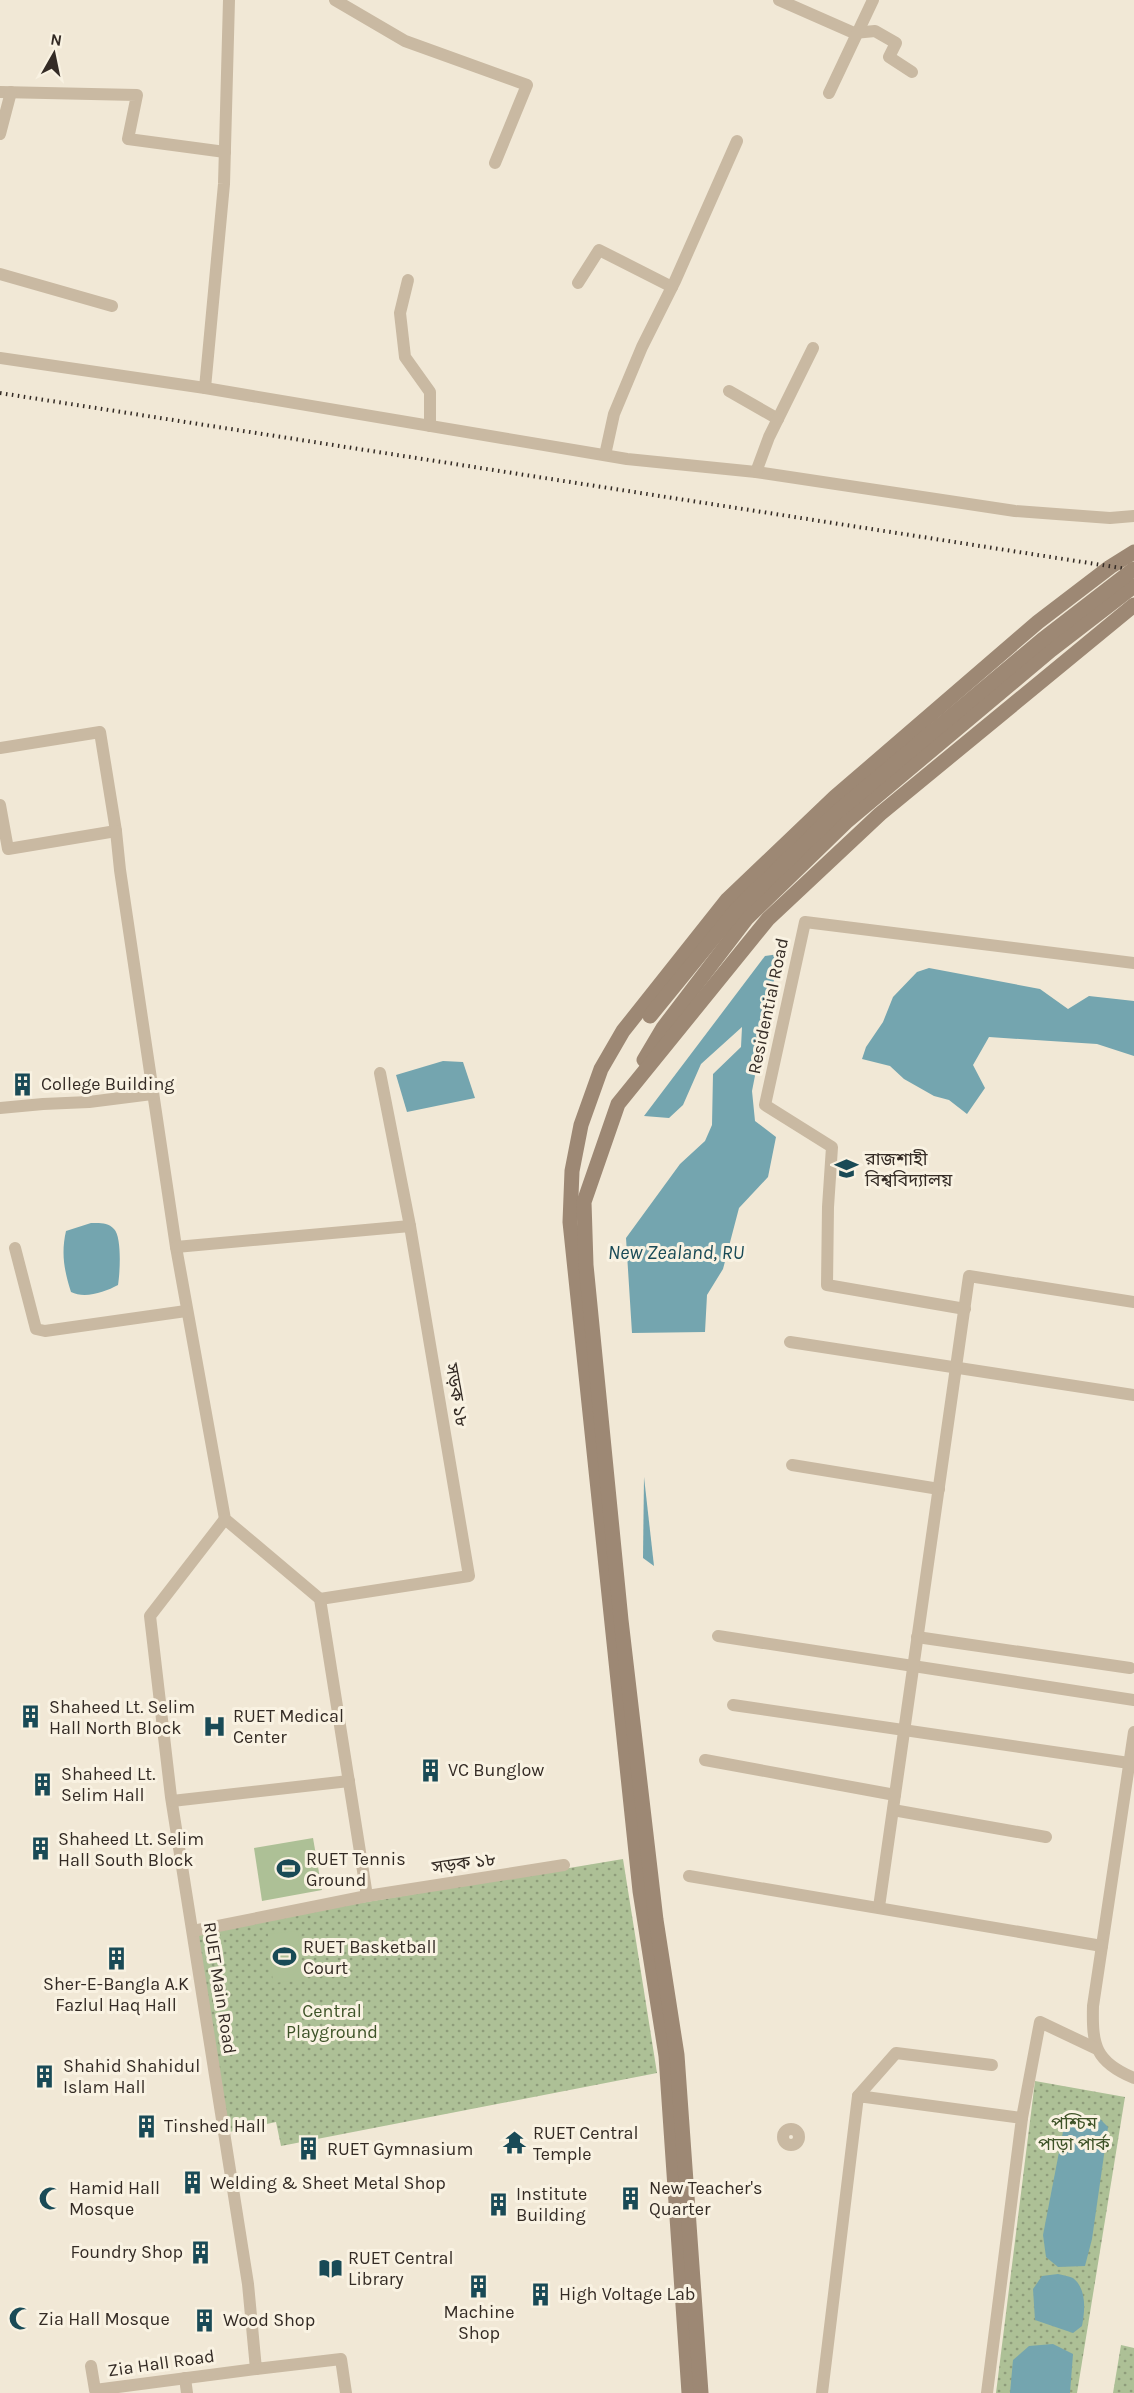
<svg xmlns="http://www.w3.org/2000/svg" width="1134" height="2393" font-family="Karla,'Noto Sans Bengali',sans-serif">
  <defs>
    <pattern id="park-dots" width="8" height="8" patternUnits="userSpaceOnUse" patternTransform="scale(1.5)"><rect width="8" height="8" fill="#adc096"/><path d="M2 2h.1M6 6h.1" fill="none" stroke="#8e9c7a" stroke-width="1.8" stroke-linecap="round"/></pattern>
  </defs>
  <rect width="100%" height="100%" fill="#f1e8d6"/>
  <!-- park -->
  <g fill="url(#park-dots)">
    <polygon points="623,1859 657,2073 281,2146 276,2122 225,2133 193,1931"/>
    <polygon points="1035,2081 1125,2097 1077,2393 996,2393"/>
    <polygon points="1121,2345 1134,2348 1134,2393 1113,2393"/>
  </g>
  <!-- pitch -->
  <g fill="#adc096">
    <polygon points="313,1838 322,1890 262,1901 254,1848"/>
    <polygon points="298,1931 303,1980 273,1983 268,1934"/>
  </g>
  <!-- water -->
  <g fill="#74a5af">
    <polygon points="779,954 752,1091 755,1121 776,1137 768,1177 739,1208 723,1269 707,1295 705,1332 632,1333 626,1238 680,1164 705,1141 712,1125 713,1074 741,1047 742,1027 701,1064 683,1105 669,1118 644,1116 765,956"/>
    <polygon points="929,968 1040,989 1068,1009 1089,996 1134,1001 1134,1056 1097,1044 989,1037 973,1065 985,1088 967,1114 949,1100 934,1096 904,1079 890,1066 862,1059 866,1047 883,1022 893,997 917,972"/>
    <polygon points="443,1061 463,1062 475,1098 407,1112 396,1075"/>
    <path d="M 91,1223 C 99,1223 108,1222 114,1229 C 122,1237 120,1273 118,1285 C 105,1292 85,1299 71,1292 C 64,1270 61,1253 66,1231 Z"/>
    <polygon points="644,1477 654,1566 643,1558"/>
    <polygon points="1079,2115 1100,2119 1108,2127 1092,2239 1085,2266 1058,2267 1046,2257 1043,2235 1066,2116"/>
    <path d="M 1058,2274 C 1062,2275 1069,2276 1073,2278 C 1087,2289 1085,2311 1082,2326 L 1073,2333 L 1035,2320 L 1033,2289 L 1042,2276 Z"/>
    <polygon points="1053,2344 1073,2354 1070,2393 1010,2393 1013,2360 1029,2346"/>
  </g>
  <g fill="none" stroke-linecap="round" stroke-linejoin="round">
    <!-- street -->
    <g stroke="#c9b9a2" stroke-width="12">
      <polyline points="335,0 405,41 527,85 495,163"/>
      <polyline points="779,0 854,33 875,31 896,43 889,57 912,72"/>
      <polyline points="0,92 137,95 128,139 225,152"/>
      <polyline points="829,93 873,0"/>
      <polyline points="0,134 11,92"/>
      <polyline points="0,274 112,306"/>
      <polyline points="408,280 400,313 405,357 430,392 430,426"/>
      <polyline points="578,283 599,250 672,287"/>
      <polyline points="0,358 205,388 627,459 756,472 1015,511 1110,518 1134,516"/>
      <polyline points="205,388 224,184 229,0"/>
      <polyline points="729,391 778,419"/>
      <polyline points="605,455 614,414 642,347 675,281 737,141"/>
      <polyline points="756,472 769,437 813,348"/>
      <polyline points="0,748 100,732 116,831 8,849 0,805"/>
      <polyline points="116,831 120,870 176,1247 225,1519 320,1599 367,1896"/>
      <polyline points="0,1108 43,1104 89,1102 152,1094"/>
      <polyline points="176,1247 410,1226"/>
      <polyline points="15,1248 36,1329 45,1331 186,1311"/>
      <polyline points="965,1309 827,1285 828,1207 832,1147 765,1105 805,922 1134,963"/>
      <polyline points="790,1342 1134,1395"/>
      <polyline points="792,1465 939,1489"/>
      <polyline points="225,1519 150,1616 171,1797 248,2284 256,2369 341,2359 346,2393"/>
      <polyline points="320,1599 469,1576 410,1226 380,1073"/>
      <polyline points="718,1636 1134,1700"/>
      <polyline points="917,1637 1130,1668"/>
      <polyline points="733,1705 1129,1763"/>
      <path d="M 1134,1732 L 1093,2006 C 1092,2045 1095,2062 1134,2078"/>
      <polyline points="705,1760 895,1795"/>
      <polyline points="172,1801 349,1781"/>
      <polyline points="893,1810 1046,1837"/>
      <polyline points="689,1876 1102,1946"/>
      <polyline points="879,1907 969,1276 1134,1302"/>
      <polyline points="193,1931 367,1896 564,1865"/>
      <polyline points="858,2096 896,2053 992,2065"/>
      <polyline points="1022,2118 1040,2022 1095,2048"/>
      <circle cx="791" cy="2137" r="8"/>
      <polyline points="91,2366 95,2390 256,2369"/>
      <polyline points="185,2378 187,2393"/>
      <polyline points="822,2393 858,2096 1022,2118 987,2393"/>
    </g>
    <!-- secondary -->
    <g stroke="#9d8874" stroke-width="15">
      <polyline points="644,1060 663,1028 747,918 846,822 1051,650 1134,586"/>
      <polyline points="689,2393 666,2056 640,1891 570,1222 572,1171 581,1125 601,1069 623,1031 727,900 835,797 1038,622 1110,567 1134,552"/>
      <polyline points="701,2393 677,2055 656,1920 621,1620 586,1265 584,1202 618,1104 768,919 880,814 1134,605"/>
    </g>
    <!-- rail -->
    <polyline stroke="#342b25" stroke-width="4" stroke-dasharray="1.5 4.5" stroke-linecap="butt" points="0,393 1134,570"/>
    <!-- secondary-bridge -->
    <polyline stroke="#9d8874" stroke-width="15" points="650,1016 737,909 837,812 1042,640 1134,569"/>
  </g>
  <!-- icons -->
  <defs>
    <symbol id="building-bare" viewBox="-9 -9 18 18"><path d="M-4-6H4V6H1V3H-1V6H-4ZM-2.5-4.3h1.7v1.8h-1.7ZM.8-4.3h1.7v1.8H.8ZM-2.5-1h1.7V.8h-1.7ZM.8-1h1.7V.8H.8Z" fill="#194a56" stroke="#f9f2e2" stroke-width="2.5" paint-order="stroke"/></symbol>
    <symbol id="university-bare" viewBox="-9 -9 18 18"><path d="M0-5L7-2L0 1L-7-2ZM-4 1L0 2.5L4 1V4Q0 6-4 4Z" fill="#194a56" stroke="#f9f2e2" stroke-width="2.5" paint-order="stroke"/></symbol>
    <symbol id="hospital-bare" viewBox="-9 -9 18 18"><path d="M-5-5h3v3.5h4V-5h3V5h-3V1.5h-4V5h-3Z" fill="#194a56" stroke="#f9f2e2" stroke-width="2.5" paint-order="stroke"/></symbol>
    <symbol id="stadium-bare" viewBox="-9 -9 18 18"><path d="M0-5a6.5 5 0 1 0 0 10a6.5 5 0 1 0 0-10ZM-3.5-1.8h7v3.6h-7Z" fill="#194a56" stroke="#f9f2e2" stroke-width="2.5" paint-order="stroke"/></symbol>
    <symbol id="temple-bare" viewBox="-9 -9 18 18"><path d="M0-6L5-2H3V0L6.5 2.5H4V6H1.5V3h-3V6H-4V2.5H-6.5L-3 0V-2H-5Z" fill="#194a56" stroke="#f9f2e2" stroke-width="2.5" paint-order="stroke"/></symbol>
    <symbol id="mosque-bare" viewBox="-9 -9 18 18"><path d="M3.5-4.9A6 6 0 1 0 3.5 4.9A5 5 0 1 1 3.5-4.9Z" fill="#194a56" stroke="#f9f2e2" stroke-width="2.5" paint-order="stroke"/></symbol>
    <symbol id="library-bare" viewBox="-9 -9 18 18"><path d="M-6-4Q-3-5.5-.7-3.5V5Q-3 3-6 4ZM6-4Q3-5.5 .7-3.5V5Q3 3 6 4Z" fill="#194a56" stroke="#f9f2e2" stroke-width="2.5" paint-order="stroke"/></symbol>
  </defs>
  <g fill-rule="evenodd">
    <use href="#building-bare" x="6" y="1068" width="33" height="33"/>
    <use href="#university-bare" x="830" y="1152" width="33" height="33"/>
    <use href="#building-bare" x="14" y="1700" width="33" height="33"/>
    <use href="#hospital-bare" x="198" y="1710" width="33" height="33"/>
    <use href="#building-bare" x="414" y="1754" width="33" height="33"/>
    <use href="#building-bare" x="26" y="1768" width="33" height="33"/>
    <use href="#building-bare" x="24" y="1832" width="33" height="33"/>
    <use href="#stadium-bare" x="272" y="1852" width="33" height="33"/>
    <use href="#stadium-bare" x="268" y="1940" width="33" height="33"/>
    <use href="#building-bare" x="100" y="1942" width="33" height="33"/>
    <use href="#building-bare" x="28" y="2060" width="33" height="33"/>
    <use href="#building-bare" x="130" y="2110" width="33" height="33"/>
    <use href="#temple-bare" x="498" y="2126" width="33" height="33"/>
    <use href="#building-bare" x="292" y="2132" width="33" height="33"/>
    <use href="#building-bare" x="176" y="2166" width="33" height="33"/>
    <use href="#mosque-bare" x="34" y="2182" width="33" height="33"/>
    <use href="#building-bare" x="614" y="2182" width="33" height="33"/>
    <use href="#building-bare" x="482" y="2188" width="33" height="33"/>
    <use href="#building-bare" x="184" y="2236" width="33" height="33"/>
    <use href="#library-bare" x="314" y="2252" width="33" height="33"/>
    <use href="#building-bare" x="462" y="2270" width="33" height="33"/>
    <use href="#building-bare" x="524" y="2278" width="33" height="33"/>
    <use href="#mosque-bare" x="4" y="2302" width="33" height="33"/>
    <use href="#building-bare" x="188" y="2304" width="33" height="33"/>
  </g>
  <g text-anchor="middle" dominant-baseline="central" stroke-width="6" stroke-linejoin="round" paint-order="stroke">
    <!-- street labels -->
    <g font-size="18" fill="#342b25" stroke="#f9f2e2">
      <text transform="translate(768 1006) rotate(-78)">Residential Road</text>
      <text transform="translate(457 1395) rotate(80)">সড়ক ১৮</text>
      <text transform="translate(464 1863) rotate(-8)">সড়ক ১৮</text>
      <text transform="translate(220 1988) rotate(81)">RUET Main Road</text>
      <text transform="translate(161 2363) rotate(-8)">Zia Hall Road</text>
    </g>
    <!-- poi labels -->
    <g font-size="18" fill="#342b25" stroke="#f9f2e2" text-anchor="start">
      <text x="41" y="1084">College Building</text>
      <text x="865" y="1159">রাজশাহী<tspan x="865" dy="21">বিশ্ববিদ্যালয়</tspan></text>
      <text x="49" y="1707">Shaheed Lt. Selim<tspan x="49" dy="21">Hall North Block</tspan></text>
      <text x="233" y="1716">RUET Medical<tspan x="233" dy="21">Center</tspan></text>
      <text x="448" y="1770">VC Bunglow</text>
      <text x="61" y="1774">Shaheed Lt.<tspan x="61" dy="21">Selim Hall</tspan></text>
      <text x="58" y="1839">Shaheed Lt. Selim<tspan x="58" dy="21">Hall South Block</tspan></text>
      <text x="306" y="1859">RUET Tennis<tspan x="306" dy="21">Ground</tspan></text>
      <text x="303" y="1947">RUET Basketball<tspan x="303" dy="21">Court</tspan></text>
      <text x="116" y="1984" text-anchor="middle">Sher-E-Bangla A.K<tspan x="116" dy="21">Fazlul Haq Hall</tspan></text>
      <text x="63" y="2066">Shahid Shahidul<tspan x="63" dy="21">Islam Hall</tspan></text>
      <text x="164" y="2126">Tinshed Hall</text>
      <text x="533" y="2133">RUET Central<tspan x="533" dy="21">Temple</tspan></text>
      <text x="327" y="2149">RUET Gymnasium</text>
      <text x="210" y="2183">Welding &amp; Sheet Metal Shop</text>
      <text x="69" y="2188">Hamid Hall<tspan x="69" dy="21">Mosque</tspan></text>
      <text x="649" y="2188">New Teacher's<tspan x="649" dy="21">Quarter</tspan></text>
      <text x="516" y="2194">Institute<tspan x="516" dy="21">Building</tspan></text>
      <text x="183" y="2252" text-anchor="end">Foundry Shop</text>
      <text x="348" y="2258">RUET Central<tspan x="348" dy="21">Library</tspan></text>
      <text x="559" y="2294">High Voltage Lab</text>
      <text x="479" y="2312" text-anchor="middle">Machine<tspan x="479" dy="21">Shop</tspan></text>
      <text x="38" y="2319">Zia Hall Mosque</text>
      <text x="223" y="2320">Wood Shop</text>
    </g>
    <!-- park labels -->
    <g font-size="18" fill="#3e5328" stroke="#f9f2e2">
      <text x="332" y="2011">Central<tspan x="332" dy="21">Playground</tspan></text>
      <text x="1074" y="2123">পশ্চিম<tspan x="1074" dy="21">পাড়া পার্ক</tspan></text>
    </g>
    <!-- water labels -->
    <g font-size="20" font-style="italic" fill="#194a56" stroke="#f9f2e2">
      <text x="676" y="1252">New Zealand, RU</text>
    </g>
  </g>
  <!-- north arrow -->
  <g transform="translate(54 54) rotate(9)" stroke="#f9f2e2" stroke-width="4.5" paint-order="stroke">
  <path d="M0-4.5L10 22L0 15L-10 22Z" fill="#342b25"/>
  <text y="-9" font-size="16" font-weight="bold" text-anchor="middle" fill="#342b25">N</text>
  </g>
</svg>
